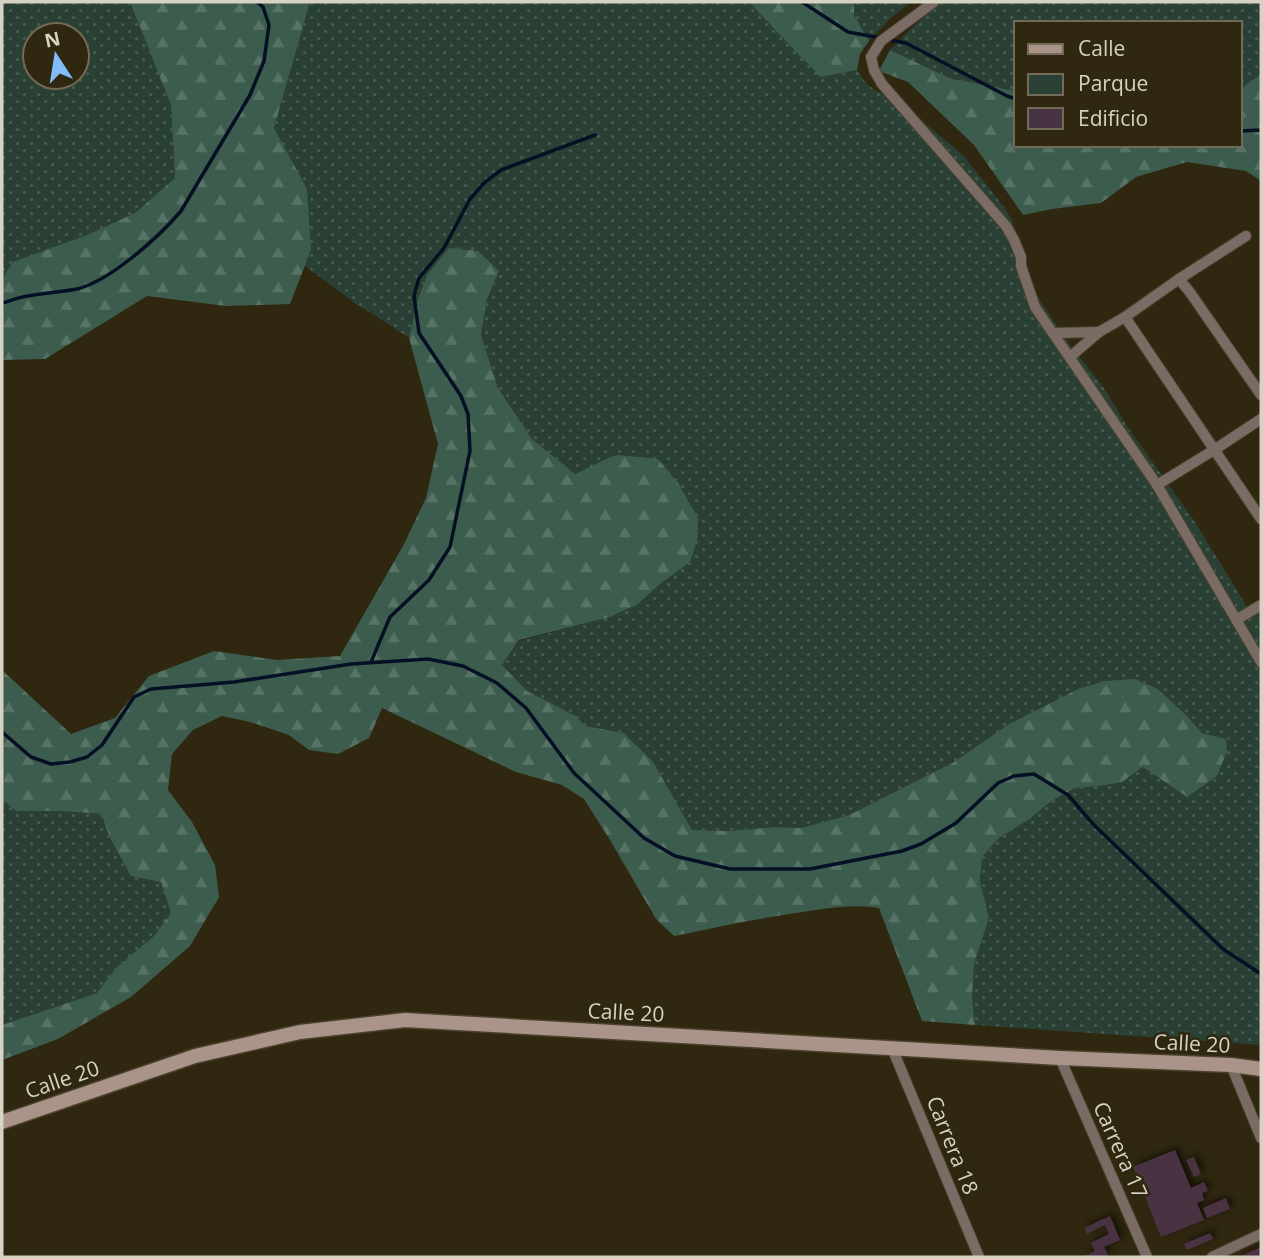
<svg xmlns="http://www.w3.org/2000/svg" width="1263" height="1259" font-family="'Open Sans',sans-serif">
  <defs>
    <pattern id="green-dots" width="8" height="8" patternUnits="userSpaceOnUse" patternTransform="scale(1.75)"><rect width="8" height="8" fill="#2a4035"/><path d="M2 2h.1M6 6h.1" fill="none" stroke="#485b51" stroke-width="1.8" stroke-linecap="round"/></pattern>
    <pattern id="forest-firs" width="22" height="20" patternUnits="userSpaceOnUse" patternTransform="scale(1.75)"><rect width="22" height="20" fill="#3c5d4d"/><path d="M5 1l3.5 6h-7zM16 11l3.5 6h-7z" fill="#577365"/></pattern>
    <filter id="shadow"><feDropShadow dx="3.5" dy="-3.5" stdDeviation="3.5" flood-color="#0009"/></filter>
  </defs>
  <rect width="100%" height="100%" fill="#2f270f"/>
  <!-- green -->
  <g fill="url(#green-dots)" fill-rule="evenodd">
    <path d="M 2,2 L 130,2 L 171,105 L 175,178 L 135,213 L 87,235 L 2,279 ZM 35,35 L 77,35 L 77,77 L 35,77 Z"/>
    <polygon points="310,2 749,2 821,77 857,70 866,83 876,91 892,96 963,155 1004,207 1012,220 1035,292 1064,337 1104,388 1127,426 1195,522 1249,610 1261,606 1261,1045 975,1025 972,998 974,964 989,918 980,882 982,857 999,838 1031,818 1050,802 1075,788 1107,785 1122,782 1144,767 1187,797 1202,733 1187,716 1158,689 1135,679 1078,689 1009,724 954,762 849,815 801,828 774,827 729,831 692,830 653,762 624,733 585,726 576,716 527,691 502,665 519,641 610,617 638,604 660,584 610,457 575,474 532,439 498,388 481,335 487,299 499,271 427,275 417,302 409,338 373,314 356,304 305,266 311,250 274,128"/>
    <polygon points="854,2 912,2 893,16 869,41 854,15"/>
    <polygon points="938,2 1261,2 1261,74 1240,89 1240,23 1016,23 1016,91 952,79 890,50"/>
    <polygon points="2,799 17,811 62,811 101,814 111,840 131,876 161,882 171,913 154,936 116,968 97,993 2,1025"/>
  </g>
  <!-- forest -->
  <g fill="url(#forest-firs)">
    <polygon points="130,2 310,2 274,128 307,189 311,250 290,304 226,306 147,296 45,359 2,360 2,279 13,262 87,235 135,213 175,178 171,105"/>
    <polygon points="749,2 854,2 854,15 869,41 860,54 857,70 821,77 799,55"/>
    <polygon points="890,50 952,79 1016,91 1016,145 1240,145 1240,89 1261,74 1261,181 1246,171 1187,162 1136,177 1101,203 1052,209 1023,215 974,145 908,82 879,71"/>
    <path d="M 449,248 L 478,251 L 499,271 L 487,299 L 481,335 L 498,388 L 532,439 L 575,474 L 610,457 L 618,455 L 658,459 L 678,483 L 698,518 L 697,540 L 690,562 L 660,584 L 638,604 L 610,617 L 519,640 L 502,665 L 527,691 L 576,716 L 585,726 L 624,733 L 653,762 L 692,830 L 729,831 L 774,827 L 801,828 L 849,815 L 954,762 L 1009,724 L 1078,689 L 1105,681 L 1135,679 L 1158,689 L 1187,716 L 1202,733 L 1226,739 L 1227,751 L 1217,776 L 1187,797 L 1143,767 L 1122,782 L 1107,785 L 1075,788 L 1050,802 L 1031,818 L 999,838 L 982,857 L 980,882 L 989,918 L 974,964 L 972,998 L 975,1025 L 922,1021 L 879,908 C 852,904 830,908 803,912 C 760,918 717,927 674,936 L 656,919 L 610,840 L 584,799 L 562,785 L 516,772 L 382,708 L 369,738 L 338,754 L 309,750 L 289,735 L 250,722 L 222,716 L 193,730 L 172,754 L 168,790 L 192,822 L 215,865 L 219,897 L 190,946 L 131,997 L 58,1039 L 2,1060 L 2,1025 L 97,993 L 116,968 L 154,936 L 171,913 L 161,882 L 131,876 L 111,840 L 101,814 L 62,811 L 16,811 L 2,799 L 2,670 L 71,734 L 115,718 L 149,676 L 214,651 L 277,660 L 340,656 L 403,546 L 426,498 L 438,444 L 409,338 L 417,302 L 427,275 Z"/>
  </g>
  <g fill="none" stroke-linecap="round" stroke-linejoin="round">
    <!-- stream -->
    <g stroke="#051025" stroke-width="3.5">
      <polyline points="802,2 848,32 881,38"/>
      <polyline points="889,40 906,43 1007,96 1016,99"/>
      <polyline points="1240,131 1261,130"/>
      <path d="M 2,303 C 10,301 19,297 28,296 C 44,293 61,292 77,289 C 110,281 159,237 181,211 L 250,95 L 264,61 L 269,25 L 263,7 L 257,2"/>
      <polyline points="371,662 390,617 429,580 450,547 470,451 468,414 461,396 419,333 414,296 419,278 444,248 470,199 484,183 501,170 595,135"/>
      <polyline points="2,732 31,757 51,764 70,762 87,757 102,745 134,697 151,689 234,682 351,664 428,659 463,666 497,683 526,708 574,773 644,838 675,856 730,869 810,869 902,851 921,844 956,823 998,783 1014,776 1034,774 1068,795 1093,824 1223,949 1261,974"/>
    </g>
  </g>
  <!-- building -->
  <g fill="#483343" filter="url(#shadow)">
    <polygon points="1175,1150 1191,1188 1204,1182 1208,1191 1202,1193 1204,1200 1197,1203 1204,1220 1161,1237 1133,1167"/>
    <polygon points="1194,1157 1201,1174 1194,1177 1186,1160"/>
    <polygon points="1226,1198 1230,1209 1207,1218 1203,1208"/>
    <polygon points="1110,1216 1120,1240 1104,1247 1109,1257 1082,1257 1095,1251 1091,1243 1109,1234 1105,1225 1087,1234 1084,1228"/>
    <polygon points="1210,1233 1213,1239 1187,1250 1184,1244"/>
    <polygon points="1261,1247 1261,1257 1238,1257 1245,1254"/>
  </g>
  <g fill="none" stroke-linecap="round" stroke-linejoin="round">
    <defs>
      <g id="minor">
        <polyline points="934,2 881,41 871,57 874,70 882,84 1006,226 1014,240 1021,257 1021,266 1035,307 1157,485 1261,662"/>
        <polyline points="1179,279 1246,236"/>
        <polyline points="1054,333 1099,332"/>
        <polyline points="1070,357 1099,332 1125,317"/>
        <polyline points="1261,395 1189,291 1179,279 1125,317 1261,519"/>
        <polyline points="1157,485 1214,450 1261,419"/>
        <polyline points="1236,620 1261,605"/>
        <polyline points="892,1048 979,1257"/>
        <polyline points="1060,1058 1147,1257"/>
        <polyline points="1231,1065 1261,1138"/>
        <polyline points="1212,1257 1261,1234"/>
      </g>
      <polyline id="secondary" points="2,1122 195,1056 300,1032 405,1020 1060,1058 1231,1065 1261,1069"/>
    </defs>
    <!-- minor casing -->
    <use href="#minor" stroke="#4a422c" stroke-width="12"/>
    <!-- secondary casing -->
    <use href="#secondary" stroke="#4a422c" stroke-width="17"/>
    <!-- minor -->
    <use href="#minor" stroke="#7a6c65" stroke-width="10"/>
    <!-- secondary -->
    <use href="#secondary" stroke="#aa9388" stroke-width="14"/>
  </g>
  <g text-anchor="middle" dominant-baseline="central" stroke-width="5" stroke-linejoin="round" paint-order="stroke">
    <!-- street labels -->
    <g font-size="21" fill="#d6d2c4" stroke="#2f270f">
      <text transform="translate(626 1012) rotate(3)">Calle 20</text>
      <text transform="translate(1192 1043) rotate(3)">Calle 20</text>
      <text transform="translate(62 1079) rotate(-19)">Calle 20</text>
      <text transform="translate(953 1145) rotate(68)">Carrera 18</text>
      <text transform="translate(1121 1150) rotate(66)">Carrera 17</text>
    </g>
  </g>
  <!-- border -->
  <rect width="1263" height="1259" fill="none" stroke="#d6d2c4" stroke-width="7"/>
  <!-- legend -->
  <rect x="1014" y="21" width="228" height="126" fill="#2f270f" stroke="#726b57" stroke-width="2"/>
  <rect x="1028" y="44" width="35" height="10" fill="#aa9388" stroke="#726b57" stroke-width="2"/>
  <text x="1078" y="56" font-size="21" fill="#d6d2c4">Calle</text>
  <rect x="1028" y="74" width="35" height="21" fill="#2a4035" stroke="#726b57" stroke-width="2"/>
  <text x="1078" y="91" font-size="21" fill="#d6d2c4">Parque</text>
  <rect x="1028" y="108" width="35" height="21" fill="#483343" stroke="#726b57" stroke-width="2"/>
  <text x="1078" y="126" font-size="21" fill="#d6d2c4">Edificio</text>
  <!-- north arrow -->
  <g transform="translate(56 56) rotate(348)"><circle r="33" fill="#2f270f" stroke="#726b57" stroke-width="2"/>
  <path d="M0-5L12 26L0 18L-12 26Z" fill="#83bcfb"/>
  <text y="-10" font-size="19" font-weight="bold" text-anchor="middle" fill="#d6d2c4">N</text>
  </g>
</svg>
